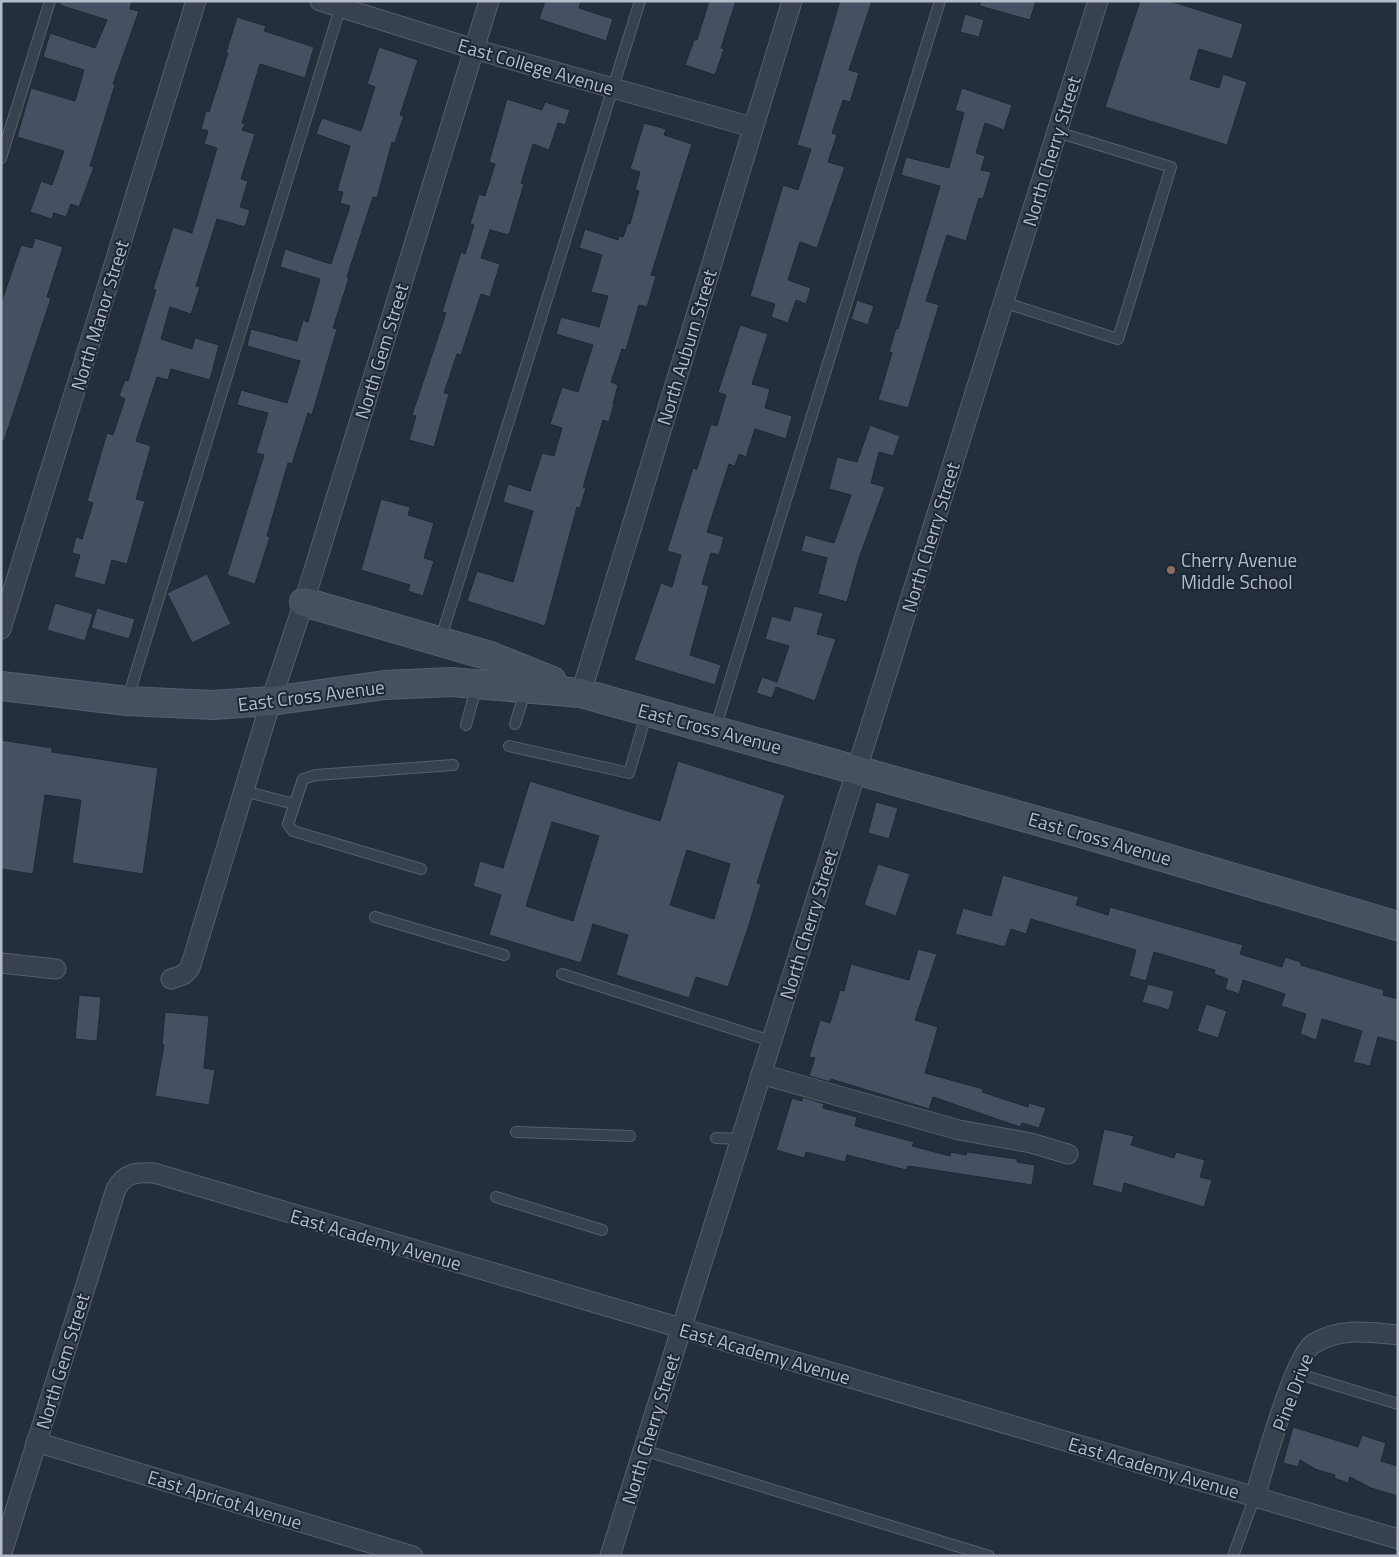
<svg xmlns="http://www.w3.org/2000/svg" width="1399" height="1557" font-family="'Titillium Web',sans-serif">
  <rect width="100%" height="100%" fill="#242f3e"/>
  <!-- building -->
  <g fill="#455162" stroke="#1f2835" fill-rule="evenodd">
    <polygon points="60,1 132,1 130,9 139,11 113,84 115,85 90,166 94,167 79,207 71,204 66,217 54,213 52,219 30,212 41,181 52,185 64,151 17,137 31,88 75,101 84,70 43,57 50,33 95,48 107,20 60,5"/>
    <polygon points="545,1 581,1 579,8 613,19 606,41 539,19"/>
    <polygon points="709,1 736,1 721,48 724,49 715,75 685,65 694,40 697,40"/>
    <polygon points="840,1 872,1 849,70 859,73 850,102 843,100 832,133 837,135 828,162 845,167 817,248 800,242 788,280 811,288 806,304 796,300 788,323 771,317 775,304 750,296 783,185 798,190 811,149 797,145"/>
    <polygon points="980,1 1036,1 1030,20 980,6"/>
    <polygon points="1140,1 1170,1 1243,24 1232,59 1199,49 1190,79 1219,88 1223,74 1247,82 1227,145 1105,107"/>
    <polygon points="965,14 984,20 979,37 960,32"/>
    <polygon points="237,17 266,26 264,31 314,47 305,78 260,64 242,123 245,124 242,130 255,134 241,179 248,181 240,207 250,210 245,227 217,219 196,286 200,287 191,314 170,307 161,339 192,349 195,338 219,345 210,380 171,369 168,380 157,377 136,441 151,446 136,499 145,501 127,564 112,560 105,585 74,577 80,555 72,553 76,537 82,539 93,503 87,501 107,433 113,435 125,399 119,396 125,380 128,381 147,319 156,290 153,289 173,227 192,233 217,148 204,144 208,131 201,129 206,111 209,112 228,53 226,53"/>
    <polygon points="379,47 418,60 400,115 404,116 398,133 395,143 392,142 377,198 373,197 347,277 349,278 333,328 337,329 312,415 308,413 292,464 288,463 267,536 270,537 255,584 227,575 264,455 256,453 268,413 237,405 241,390 287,403 300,361 247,346 251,329 297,341 303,320 308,322 320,279 280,267 285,249 331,264 350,206 340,203 343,192 337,191 350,146 316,134 322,118 361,131 375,87 367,84"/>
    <polygon points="962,88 1012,105 1004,130 985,123 976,153 985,156 981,170 991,172 983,199 979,198 966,241 947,235 926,301 939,305 908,408 878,400 892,353 889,352 896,328 898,329 940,186 901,175 906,157 949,168 964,113 955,110"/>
    <polygon points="507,99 542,110 545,102 570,110 565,125 558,123 549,150 533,144 521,183 524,184 509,235 490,230 481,258 500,264 490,297 481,294 461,355 457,354 444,393 449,394 434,447 409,440 416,416 412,415 446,313 442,312 461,252 465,254 474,225 470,224 479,194 485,196 495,164 489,162"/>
    <polygon points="644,123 666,129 664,135 692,144 651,275 656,276 647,307 639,305 626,350 622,349 611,382 618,385 613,404 614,404 609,422 603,420 583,487 586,488 580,508 577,507 545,626 467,601 477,571 513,582 533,511 503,502 508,484 530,491 542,453 554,456 562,428 550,424 562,387 578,392 593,345 556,334 561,317 599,327 608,296 591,292 602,255 579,248 585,229 618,240 619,236 623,237 628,223 630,224 639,191 635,190 640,172 630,169"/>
    <polygon points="35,238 63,247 47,297 51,298 4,441 1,441 1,303 21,245 32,248"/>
    <polygon points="857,300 874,306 868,325 851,319"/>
    <polygon points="740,325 768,334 752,384 770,389 765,408 792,416 786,439 755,429 746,457 739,454 735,466 729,464 707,532 724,537 719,555 711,553 702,584 709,586 690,655 721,665 715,685 634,660 661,583 672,587 681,555 667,551 693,468 697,469 711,424 717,426 726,395 718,392"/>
    <polygon points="870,425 900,436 893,456 879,452 871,483 885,487 859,558 847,602 818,594 827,558 801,551 805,535 834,543 851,495 829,489 837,457 857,462"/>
    <polygon points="381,499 410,507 408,515 434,523 424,558 434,561 423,596 408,591 410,585 361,570"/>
    <polygon points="207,574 231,624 192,643 167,593"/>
    <polygon points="55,603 93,614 85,641 47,630"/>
    <polygon points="794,606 823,613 817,634 836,639 815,701 776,687 772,698 756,693 762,677 777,682 789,646 765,639 772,616 790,621"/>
    <polygon points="97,608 135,619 129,639 91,628"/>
    <polygon points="1,740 52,748 52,752 158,768 143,874 72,863 81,800 45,795 33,874 1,869"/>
    <path d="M 678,761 L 785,795 L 757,883 L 761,884 L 749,925 L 728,987 L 696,977 L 689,998 L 616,975 L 628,935 L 593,924 L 581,963 L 489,935 L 501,895 L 473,886 L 480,861 L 503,868 L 530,781 L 660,821 ZM 552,822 L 599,836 L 573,921 L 526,906 ZM 687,850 L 730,864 L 714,919 L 670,905 Z"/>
    <polygon points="876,802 898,808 889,839 868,833"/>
    <polygon points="878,864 910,874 896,916 864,905"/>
    <polygon points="1003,875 1079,897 1076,905 1108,915 1110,907 1243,945 1240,954 1282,967 1285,957 1301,962 1301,965 1384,990 1383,995 1398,999 1398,1042 1378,1037 1370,1066 1353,1062 1362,1031 1322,1019 1316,1040 1300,1034 1306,1014 1281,1006 1285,994 1243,980 1239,994 1225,989 1228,979 1214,974 1215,970 1154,952 1146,981 1129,976 1136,950 1031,919 1026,934 1011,929 1005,947 955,934 963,908 991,916"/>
    <polygon points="918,949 937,954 915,1020 938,1027 925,1073 983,1089 982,1092 1028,1107 1029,1103 1046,1108 1039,1128 1022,1123 1020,1127 933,1097 929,1109 831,1079 830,1082 809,1076 815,1058 809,1057 820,1020 830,1023 840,990 844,991 851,964 909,980"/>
    <polygon points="1148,984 1174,991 1169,1010 1142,1002"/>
    <polygon points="79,995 101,997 97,1041 75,1039"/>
    <polygon points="1206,1004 1227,1011 1218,1038 1197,1031"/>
    <polygon points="165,1012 209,1016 204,1068 215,1070 209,1105 155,1096 164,1045 162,1045"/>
    <polygon points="803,1097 824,1104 823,1108 857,1117 855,1126 914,1142 912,1146 950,1156 951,1152 966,1155 967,1152 1017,1159 1017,1162 1035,1165 1032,1185 908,1166 906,1170 847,1155 845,1162 806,1152 804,1158 776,1150 792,1098 802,1101"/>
    <polygon points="1104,1129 1134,1136 1131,1145 1174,1158 1176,1152 1205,1160 1200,1177 1212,1180 1204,1207 1124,1183 1122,1193 1092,1185"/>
    <polygon points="1293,1427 1358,1447 1362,1435 1386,1443 1381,1461 1398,1466 1398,1496 1371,1488 1350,1477 1348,1483 1334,1478 1335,1475 1315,1469 1300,1460 1298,1467 1283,1463"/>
  </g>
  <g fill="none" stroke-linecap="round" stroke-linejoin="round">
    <defs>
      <g id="lane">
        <polyline points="1,158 50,1"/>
        <polyline points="1003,302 1118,339 1171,167 1057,132"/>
        <polyline points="440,641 640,1"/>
        <polyline points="127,701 341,5"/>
        <polyline points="515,724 526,689"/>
        <polyline points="466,725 477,685"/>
        <polyline points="715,729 940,1"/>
        <polyline points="509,746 629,773 647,712"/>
        <polyline points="244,791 294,804"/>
        <polyline points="421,869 293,831 288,824 303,779 316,775 453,765"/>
        <polyline points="375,917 504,955"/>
        <polyline points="562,974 771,1041"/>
        <polyline points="516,1132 630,1136"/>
        <polyline points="716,1138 740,1139"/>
        <polyline points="496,1197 602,1230"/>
        <polyline points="1296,1373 1398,1404"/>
        <polyline points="643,1450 989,1556"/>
        <polyline points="1233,1556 1255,1496"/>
      </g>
      <g id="street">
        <polyline points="320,1 474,49 752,127"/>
        <polyline points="1,629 196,1"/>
        <polyline points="581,693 792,1"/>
        <polyline points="1,963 56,969"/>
        <polyline points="171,979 183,975 190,968 271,701 304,602 489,1"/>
        <polyline points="761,1074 959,1130 1031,1143 1068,1154"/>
        <polyline points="36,1442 413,1556"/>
        <path d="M 1255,1496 C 1263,1471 1295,1354 1313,1344 C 1340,1327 1368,1332 1398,1335"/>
        <path d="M 1,1556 L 116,1189 C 125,1173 136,1172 154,1173 L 1398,1539"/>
        <polyline points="610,1556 1098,1"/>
      </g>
      <g id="secondary">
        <polyline points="304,602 490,656 552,681"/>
        <polyline points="1,686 127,701 213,705 271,701 385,685 451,682 581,693 1088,835 1398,926"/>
      </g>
    </defs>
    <!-- lane casing -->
    <use href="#lane" stroke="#565f6c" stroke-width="12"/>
    <!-- street casing -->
    <use href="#street" stroke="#565f6c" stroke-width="21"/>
    <!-- secondary casing -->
    <use href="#secondary" stroke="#565f6c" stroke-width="30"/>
    <!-- lane -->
    <use href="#lane" stroke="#38414e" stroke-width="10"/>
    <!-- street -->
    <use href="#street" stroke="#38414e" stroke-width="19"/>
    <!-- secondary -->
    <use href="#secondary" stroke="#465061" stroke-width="28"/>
  </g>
  <!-- markers -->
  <circle fill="#8d6e63" stroke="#1d2633" stroke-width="2" cx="1171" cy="570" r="5"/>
  <g text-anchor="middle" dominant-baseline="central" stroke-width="4" stroke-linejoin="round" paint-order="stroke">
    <!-- street labels -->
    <g font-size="19" fill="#b4bcc9" stroke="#1d2633">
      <text transform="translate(536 66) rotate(16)">East College Avenue</text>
      <text transform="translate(1051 151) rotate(-73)">North Cherry Street</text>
      <text transform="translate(99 315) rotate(-73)">North Manor Street</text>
      <text transform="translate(686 347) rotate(-73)">North Auburn Street</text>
      <text transform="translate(381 351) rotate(-73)">North Gem Street</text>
      <text transform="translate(930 537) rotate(-73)">North Cherry Street</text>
      <text transform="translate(311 695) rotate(-7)">East Cross Avenue</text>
      <text transform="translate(710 728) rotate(15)">East Cross Avenue</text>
      <text transform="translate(1100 838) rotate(16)">East Cross Avenue</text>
      <text transform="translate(808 924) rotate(-73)">North Cherry Street</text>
      <text transform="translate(376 1239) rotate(16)">East Academy Avenue</text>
      <text transform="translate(765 1353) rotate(16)">East Academy Avenue</text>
      <text transform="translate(62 1361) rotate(-73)">North Gem Street</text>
      <text transform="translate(1292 1392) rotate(-69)">Pine Drive</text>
      <text transform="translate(650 1429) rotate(-73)">North Cherry Street</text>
      <text transform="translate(1154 1467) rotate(16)">East Academy Avenue</text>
      <text transform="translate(225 1499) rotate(17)">East Apricot Avenue</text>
    </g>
    <!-- poi labels -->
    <g font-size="19" fill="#b4bcc9" stroke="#1d2633" text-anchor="start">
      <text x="1181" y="559">Cherry Avenue<tspan x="1181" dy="22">Middle School</tspan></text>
    </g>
  </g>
  <!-- border -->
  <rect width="1399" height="1557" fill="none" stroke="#b4bcc9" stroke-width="5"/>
</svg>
